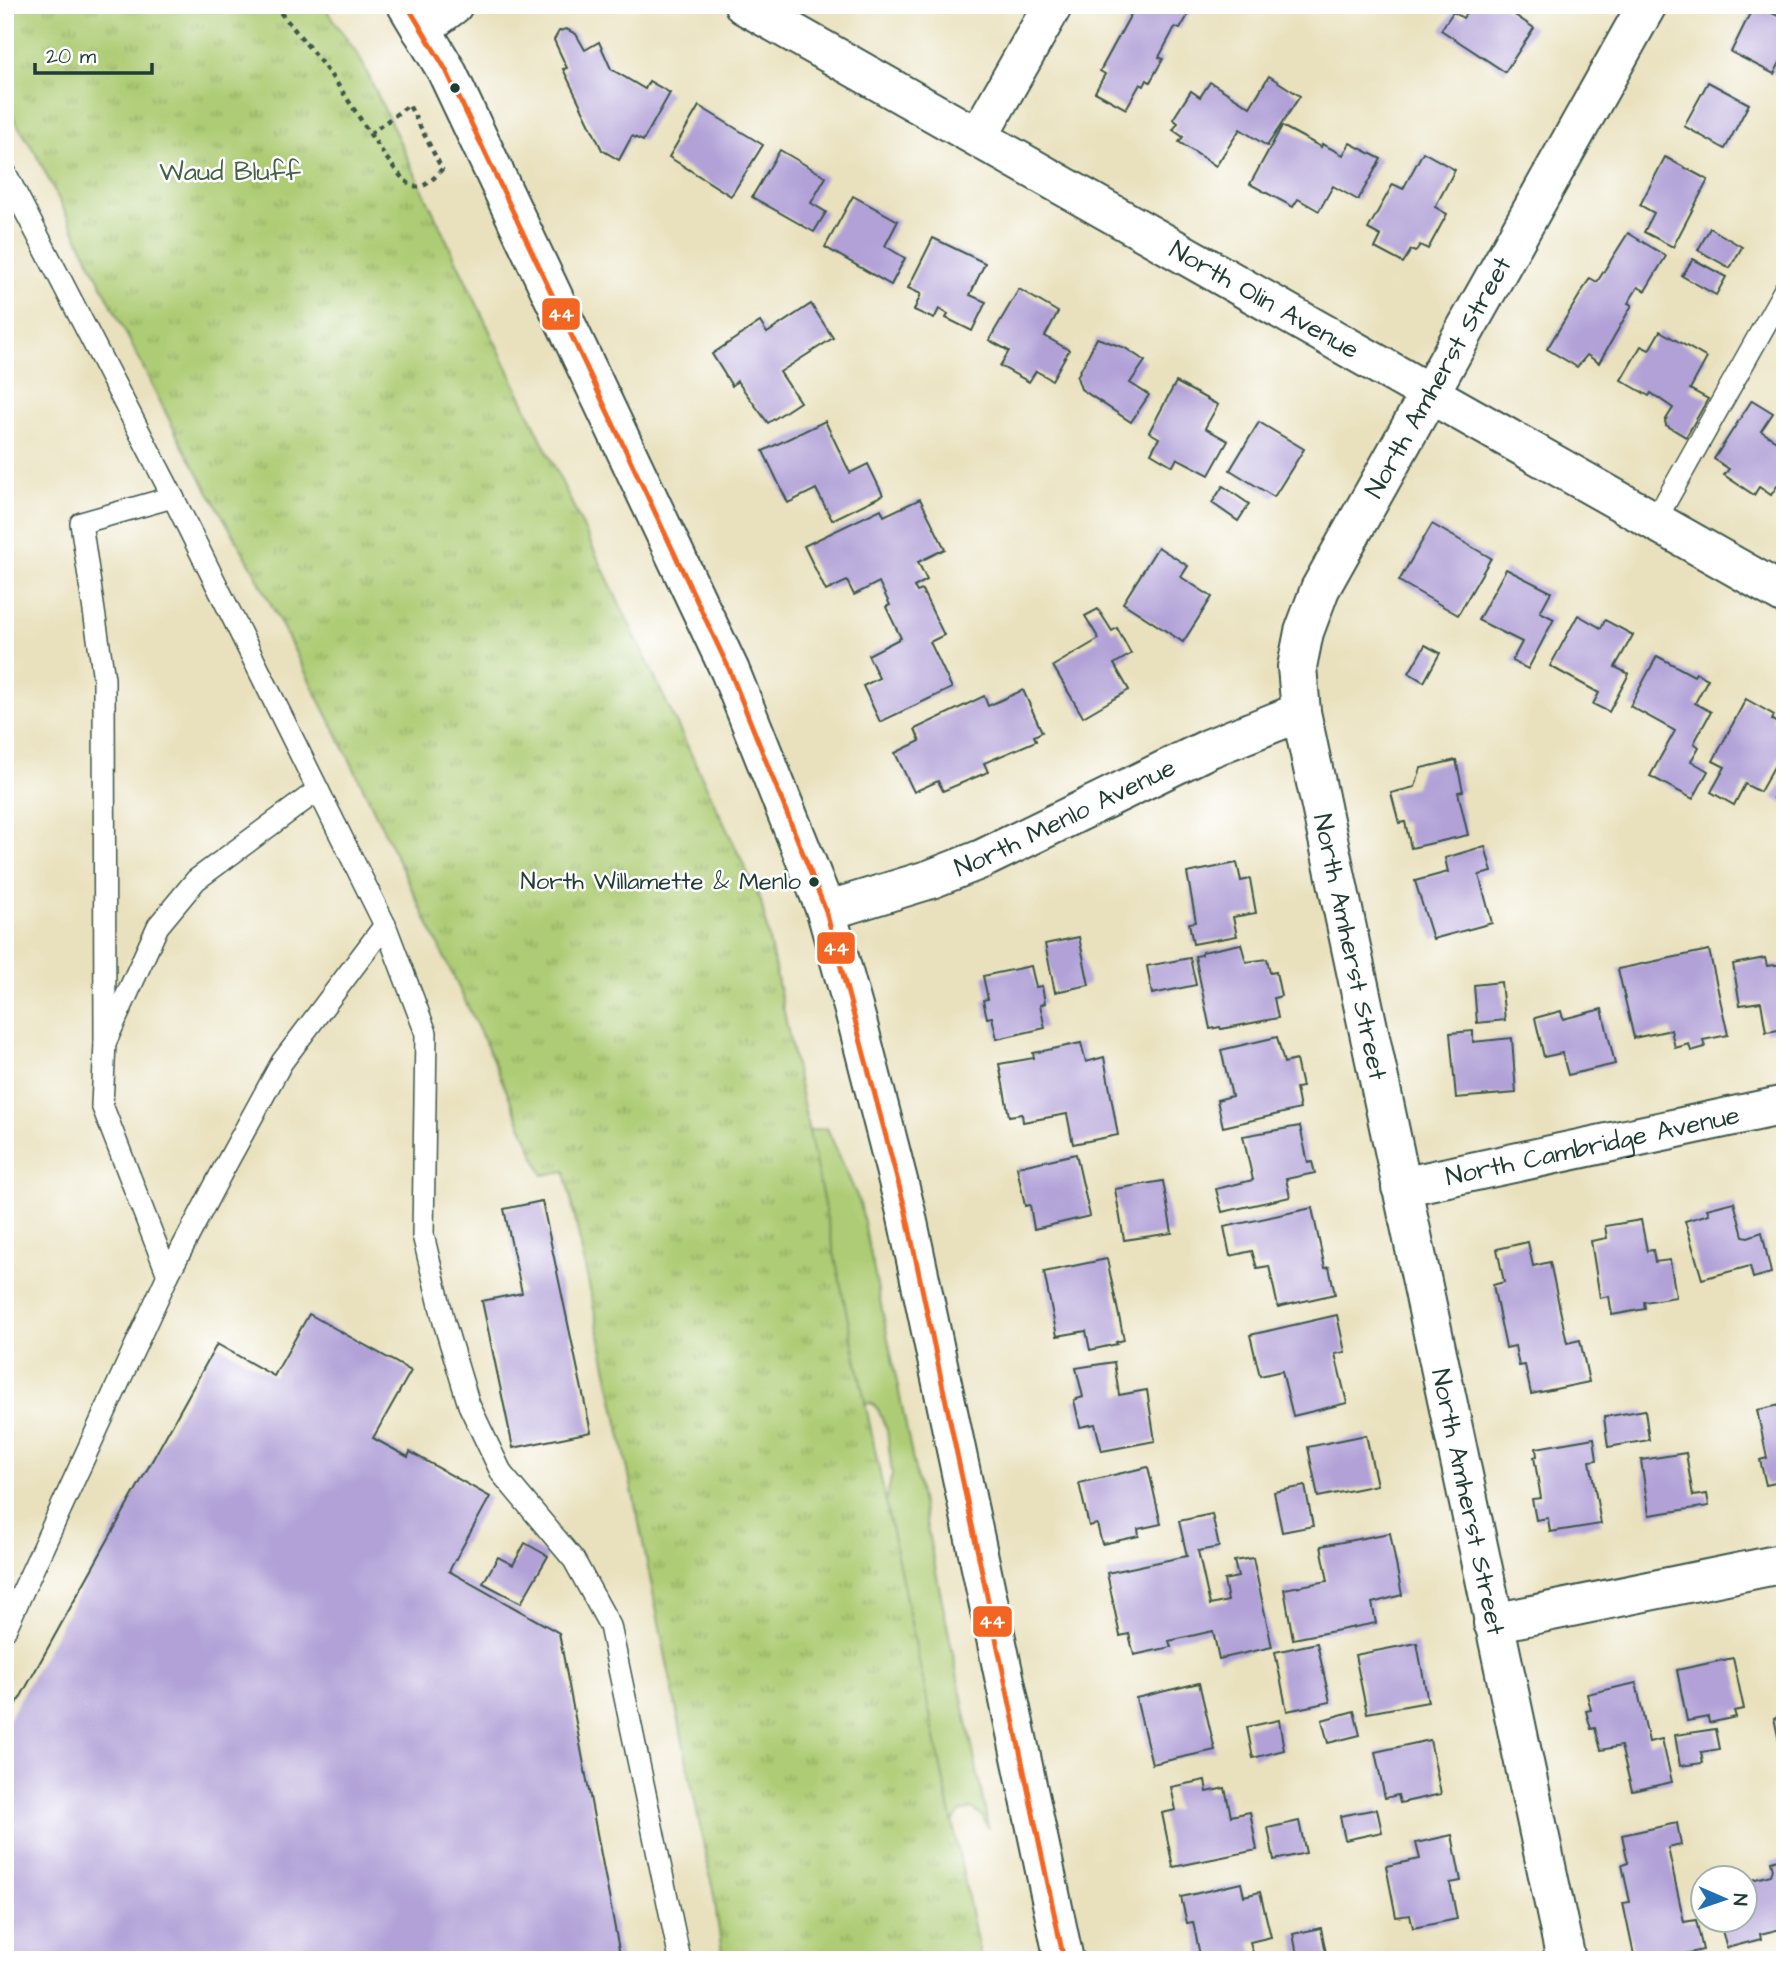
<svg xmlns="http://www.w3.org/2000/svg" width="1790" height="1965" font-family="'Architects Daughter',sans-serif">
  <defs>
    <pattern id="park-tufts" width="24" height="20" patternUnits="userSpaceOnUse" patternTransform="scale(1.75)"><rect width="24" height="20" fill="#aecc74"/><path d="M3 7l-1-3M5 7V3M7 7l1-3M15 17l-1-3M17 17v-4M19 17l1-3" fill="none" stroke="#8da760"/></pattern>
  </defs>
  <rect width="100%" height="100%" fill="#fff"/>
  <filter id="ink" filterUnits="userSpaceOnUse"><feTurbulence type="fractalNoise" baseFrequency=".0143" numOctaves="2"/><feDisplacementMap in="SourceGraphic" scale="14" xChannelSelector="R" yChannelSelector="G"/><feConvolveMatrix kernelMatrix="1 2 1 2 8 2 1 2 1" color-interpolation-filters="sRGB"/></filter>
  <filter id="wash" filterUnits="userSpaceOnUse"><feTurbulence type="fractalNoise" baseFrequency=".00686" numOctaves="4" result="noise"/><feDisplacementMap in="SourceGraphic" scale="28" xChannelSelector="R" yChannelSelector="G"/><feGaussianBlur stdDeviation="1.57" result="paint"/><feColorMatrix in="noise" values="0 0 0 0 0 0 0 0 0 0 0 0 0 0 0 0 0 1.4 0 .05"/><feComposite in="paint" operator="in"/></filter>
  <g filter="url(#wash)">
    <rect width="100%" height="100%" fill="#e9e1be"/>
    <!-- grass -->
    <polygon fill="#aecc74" stroke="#668454" stroke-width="2" points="827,1128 860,1203 989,1829 982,1816 972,1808 960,1812 954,1820 934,1829 880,1532 892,1474 887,1430 877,1407 871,1403 864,1404 808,1131"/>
    <!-- park -->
    <polygon fill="url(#park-tufts)" stroke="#668454" stroke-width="2" points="5,5 323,5 360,58 761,901 981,1960 723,1960 714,1896 638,1518 565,1171 543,1175 490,1053 350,760 253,569 182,445 36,154 5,105"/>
    <g id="blocks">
      <!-- building -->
      <g fill="#b1a1d7">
        <polygon points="1136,5 1148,12 1152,5 1194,5 1180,29 1175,27 1159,57 1163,59 1150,82 1147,80 1144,86 1140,84 1126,109 1095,92 1105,74 1100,71"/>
        <polygon points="1472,5 1500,5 1534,28 1505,72 1441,30 1453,12 1463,18"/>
        <polygon points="1754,5 1785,19 1785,53 1774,74 1731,52"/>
        <polygon points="566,29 576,34 585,50 599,42 611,69 645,89 649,81 670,93 643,141 632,136 619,160 602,150 563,69 567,68 554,40 559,31"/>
        <polygon points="1269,76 1300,96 1267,146 1240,129 1216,166 1179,142 1183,137 1173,130 1178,123 1173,119 1191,91 1200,97 1210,82 1250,107"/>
        <polygon points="1708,82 1749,104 1725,149 1684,126"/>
        <polygon points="699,106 763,145 731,196 669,157"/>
        <polygon points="1282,126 1321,147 1322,144 1343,155 1350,143 1381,159 1358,200 1333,186 1319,211 1298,199 1293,207 1250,184"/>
        <polygon points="780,150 826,177 811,203 826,212 814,232 752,197"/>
        <polygon points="1423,152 1455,170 1435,207 1447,214 1428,249 1420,245 1415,252 1411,250 1403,263 1375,248 1381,236 1368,229 1393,184 1403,189"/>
        <polygon points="1665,157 1708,180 1673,247 1644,232 1654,213 1640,205"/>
        <polygon points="853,196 898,221 885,246 905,258 891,285 825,247"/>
        <polygon points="1710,228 1742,247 1730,268 1698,250"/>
        <polygon points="1628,233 1666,256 1645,291 1638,287 1628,303 1632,305 1599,363 1587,355 1577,367 1547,349 1590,278 1597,282"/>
        <polygon points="933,238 985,263 970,295 986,302 972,331 946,318 948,314 939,309 934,319 914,310 921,294 908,288"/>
        <polygon points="1693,259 1726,277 1716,295 1682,276"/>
        <polygon points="1019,289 1058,312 1045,336 1069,350 1052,380 1036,371 1029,382 1000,366 1009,351 989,340"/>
        <polygon points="811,304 833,338 780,372 800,402 768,423 737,381 732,386 712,354 760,322 767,333"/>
        <polygon points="1660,331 1707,358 1690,389 1708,399 1686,437 1666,425 1665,421 1673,408 1651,393 1649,396 1621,380 1641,346 1649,350"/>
        <polygon points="1097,338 1125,348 1145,361 1130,383 1149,395 1131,422 1081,389 1077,377"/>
        <polygon points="1176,382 1218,405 1205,428 1228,441 1209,475 1177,458 1173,466 1151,453 1159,438 1149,432"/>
        <polygon points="1752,400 1773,413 1761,431 1781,444 1785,437 1785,474 1771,495 1759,487 1754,495 1724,475 1729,469 1714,459"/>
        <polygon points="825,421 850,473 868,464 883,495 832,520 816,489 788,503 763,451"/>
        <polygon points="1259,422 1304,449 1274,497 1230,470"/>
        <polygon points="1223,486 1249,504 1238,521 1212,503"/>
        <polygon points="920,499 945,549 918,562 927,580 914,587 917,592 922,590 944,635 930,642 952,688 880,722 863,686 879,678 868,655 901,638 886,607 890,605 879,582 854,595 847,581 826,591 804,546 881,509 884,516"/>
        <polygon points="1432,524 1491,558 1458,615 1399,581"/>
        <polygon points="1158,547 1188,566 1181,577 1212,597 1183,642 1123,603"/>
        <polygon points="1506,569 1551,592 1540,612 1554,619 1528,669 1512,661 1522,642 1478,620"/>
        <polygon points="1098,609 1112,631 1117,628 1131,654 1114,664 1129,690 1083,717 1053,666 1099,639 1085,616"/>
        <polygon points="1578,615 1601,628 1605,620 1633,635 1615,667 1629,674 1609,712 1593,704 1599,693 1550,666"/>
        <polygon points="1425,645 1440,653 1424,682 1409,673"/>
        <polygon points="1657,656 1694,676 1696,673 1708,679 1695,703 1711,712 1694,743 1699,747 1691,761 1708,771 1693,799 1650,776 1675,731 1630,706"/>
        <polygon points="1023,690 1042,732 1034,736 1036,741 984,763 988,772 943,791 938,781 914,792 895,753 920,741 915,729 984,696 988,706"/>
        <polygon points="1746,699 1774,715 1772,720 1785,727 1785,747 1760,792 1745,784 1734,805 1711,792 1725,767 1713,761"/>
        <polygon points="1456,760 1463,791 1458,792 1468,835 1411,848 1405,822 1399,823 1391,793 1415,787 1421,768"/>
        <polygon points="1785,778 1785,804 1773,798"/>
        <polygon points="1485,846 1492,872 1479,875 1492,923 1433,939 1415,881 1448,872 1445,858"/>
        <polygon points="1237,863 1241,881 1250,879 1256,913 1233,917 1237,936 1193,944 1189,923 1196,922 1187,873"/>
        <polygon points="1079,937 1089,985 1055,992 1045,944"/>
        <polygon points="1241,944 1246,962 1267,959 1270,973 1276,972 1281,996 1274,998 1278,1018 1221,1029 1220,1027 1210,1029 1195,956 1202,955 1202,952"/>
        <polygon points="1709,950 1728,1035 1703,1040 1705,1047 1691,1051 1689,1044 1675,1048 1671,1030 1634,1038 1618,969"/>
        <polygon points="1190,958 1196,985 1152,994 1147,966"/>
        <polygon points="1765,958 1767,966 1785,964 1785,1029 1766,1032 1761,1002 1740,1005 1733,964"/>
        <polygon points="1031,966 1036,987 1042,986 1045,1003 1040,1005 1045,1028 997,1039 992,1017 987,1018 983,1000 988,999 983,976"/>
        <polygon points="1501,982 1505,1020 1477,1023 1474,985"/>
        <polygon points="1602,1009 1615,1064 1568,1075 1562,1053 1544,1057 1535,1018 1561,1011 1563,1019"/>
        <polygon points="1473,1031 1473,1042 1512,1038 1516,1093 1456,1098 1450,1033"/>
        <polygon points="1277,1037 1284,1063 1296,1060 1302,1087 1296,1088 1300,1109 1223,1127 1217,1100 1232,1096 1221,1050"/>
        <polygon points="1081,1043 1086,1062 1104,1057 1118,1135 1073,1144 1067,1114 1023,1122 1022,1114 1009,1116 999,1064 1034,1058 1033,1053"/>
        <polygon points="1300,1126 1308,1163 1312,1162 1315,1173 1286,1179 1290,1197 1222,1212 1216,1189 1253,1180 1243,1136"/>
        <polygon points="1076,1154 1090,1216 1034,1229 1030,1205 1025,1206 1017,1167"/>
        <polygon points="1163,1181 1172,1233 1124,1240 1115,1189"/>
        <polygon points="542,1201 591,1432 513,1448 482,1301 522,1293 504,1209"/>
        <polygon points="1734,1202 1743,1236 1748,1237 1762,1232 1771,1273 1753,1278 1750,1266 1702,1279 1685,1221 1709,1214 1707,1209"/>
        <polygon points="1312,1208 1325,1268 1329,1267 1335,1294 1278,1307 1269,1266 1257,1268 1252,1251 1230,1256 1224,1227"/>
        <polygon points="1641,1220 1647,1251 1653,1250 1655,1262 1670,1260 1676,1297 1644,1302 1645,1309 1612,1315 1609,1296 1600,1298 1591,1241 1607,1238 1605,1226"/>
        <polygon points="1528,1242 1533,1266 1550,1262 1567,1343 1580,1340 1589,1382 1531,1394 1525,1365 1519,1366 1515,1346 1506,1348 1493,1285 1504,1282 1497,1249"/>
        <polygon points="1107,1259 1124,1340 1116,1342 1117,1344 1090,1350 1086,1331 1057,1336 1044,1272"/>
        <polygon points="309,1314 411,1371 373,1438 408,1457 410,1452 490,1497 449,1571 559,1633 621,1960 5,1960 5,1725 217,1344 274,1376"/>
        <polygon points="1337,1315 1345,1352 1335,1354 1347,1403 1293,1416 1282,1371 1260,1376 1250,1335"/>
        <polygon points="1114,1362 1119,1395 1147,1390 1155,1441 1102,1451 1095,1424 1080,1427 1074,1400 1083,1397 1076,1368"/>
        <polygon points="1785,1404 1785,1481 1766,1485 1760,1460 1767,1458 1757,1410"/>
        <polygon points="1645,1410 1649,1440 1608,1447 1604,1417"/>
        <polygon points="1366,1435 1377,1485 1318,1497 1308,1447"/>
        <polygon points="1594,1438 1597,1460 1590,1461 1601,1524 1550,1532 1548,1518 1536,1520 1532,1499 1541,1498 1534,1457 1537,1456 1536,1448"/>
        <polygon points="1686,1453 1693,1496 1707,1494 1709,1506 1649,1515 1641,1460"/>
        <polygon points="1148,1467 1161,1524 1138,1529 1139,1536 1102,1544 1097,1524 1089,1526 1079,1483"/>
        <polygon points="1305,1486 1313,1526 1282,1532 1274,1492"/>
        <polygon points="1212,1514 1219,1547 1198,1551 1210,1605 1228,1601 1224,1580 1238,1577 1234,1561 1253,1558 1272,1647 1219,1659 1213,1631 1169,1641 1171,1647 1134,1655 1129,1634 1120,1636 1107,1573 1187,1556 1179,1521"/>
        <polygon points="1390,1533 1402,1595 1372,1603 1376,1623 1293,1639 1284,1589 1328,1581 1321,1546"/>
        <polygon points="525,1543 548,1556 521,1603 483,1583 498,1557 513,1565"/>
        <polygon points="1317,1643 1330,1702 1287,1711 1275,1652"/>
        <polygon points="1417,1643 1428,1702 1367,1713 1355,1655"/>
        <polygon points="1733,1658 1744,1709 1734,1711 1736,1717 1709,1723 1708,1717 1687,1721 1677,1670"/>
        <polygon points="1199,1683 1215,1750 1152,1764 1136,1698"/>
        <polygon points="1636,1683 1649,1742 1662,1739 1672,1782 1632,1791 1621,1746 1601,1750 1595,1728 1591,1729 1586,1711 1591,1710 1587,1694"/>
        <polygon points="1354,1711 1360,1735 1328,1743 1322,1720"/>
        <polygon points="1785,1716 1785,1754 1782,1755 1774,1718"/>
        <polygon points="1279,1720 1284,1750 1253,1758 1247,1727"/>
        <polygon points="1716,1729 1720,1749 1701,1752 1703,1763 1680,1766 1675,1735"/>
        <polygon points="1430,1740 1441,1794 1400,1803 1398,1795 1385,1798 1375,1752"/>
        <polygon points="1205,1780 1207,1792 1225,1788 1231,1816 1250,1812 1257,1850 1173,1867 1162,1813 1176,1810 1171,1787"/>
        <polygon points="1377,1809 1382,1832 1345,1840 1340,1816"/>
        <polygon points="1299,1821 1306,1853 1274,1860 1268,1828"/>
        <polygon points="1677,1823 1681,1845 1668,1848 1684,1922 1696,1920 1703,1950 1658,1960 1635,1960 1623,1903 1630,1902 1622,1865 1628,1863 1622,1835"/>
        <polygon points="1452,1835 1461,1881 1450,1883 1457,1919 1413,1928 1410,1915 1396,1917 1386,1866 1420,1859 1416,1843"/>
        <polygon points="1785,1857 1785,1928 1760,1934 1761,1939 1727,1948 1719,1920 1744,1920 1744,1882 1771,1875 1773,1869 1771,1861"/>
        <polygon points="1241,1883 1244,1896 1260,1892 1271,1937 1250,1942 1254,1956 1238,1960 1201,1960 1193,1922 1187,1923 1181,1897"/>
        <polygon points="1321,1928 1327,1958 1298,1960 1293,1934"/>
      </g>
    </g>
  </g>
  <g filter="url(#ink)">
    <use href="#blocks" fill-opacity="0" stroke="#3d5649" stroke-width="2"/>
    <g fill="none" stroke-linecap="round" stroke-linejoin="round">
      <defs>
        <g id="service">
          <polyline points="5,172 173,497 385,925 426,1033 423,1235 444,1322 469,1405 502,1474 574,1560 610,1626 680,1960"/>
          <polyline points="1655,521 1785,289"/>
          <polyline points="105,1043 104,679 81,523 173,497"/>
          <polyline points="168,1275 102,1105 105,1043 158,926 196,880 318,790"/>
          <polyline points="5,1630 168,1275 223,1170 282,1062 385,925"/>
        </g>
        <g id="minor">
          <path id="s1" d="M 744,5 L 1785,595"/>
          <polyline points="421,29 453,5"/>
          <polyline points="978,137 1053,5"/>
          <path id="s2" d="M 826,911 L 931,879 L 982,859 L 1210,748 L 1301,712"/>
          <path id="s3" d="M 1401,1187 L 1785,1105"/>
          <polyline points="1493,1623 1785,1563"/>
          <path id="s4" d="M 1566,1960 L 1301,712 L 1297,667 L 1304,632 L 1320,589 L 1647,5"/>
        </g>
        <polyline id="secondary" points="407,5 446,70 730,671 826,911 858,1025 905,1208 1064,1960"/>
      </defs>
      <!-- service casing -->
      <use href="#service" stroke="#3d5649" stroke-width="24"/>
      <!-- minor casing -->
      <use href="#minor" stroke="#3d5649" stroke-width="42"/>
      <!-- secondary casing -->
      <use href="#secondary" stroke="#3d5649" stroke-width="42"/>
      <!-- path -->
      <path stroke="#3d5649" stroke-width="4.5" stroke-dasharray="5 5" stroke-linecap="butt" d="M 274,5 C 295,30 316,55 335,81 C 351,102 392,174 411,185 C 423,192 435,177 442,169 L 409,105 L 371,133"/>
      <!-- service -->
      <use href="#service" stroke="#fff" stroke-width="21"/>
      <!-- minor -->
      <use href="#minor" stroke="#fff" stroke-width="38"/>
      <!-- secondary -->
      <use href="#secondary" stroke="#fff" stroke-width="38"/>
      <defs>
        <polyline id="bus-1" points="407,5 446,70 730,671 826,911 905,1208 1064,1960"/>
      </defs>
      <!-- bus-1 casing -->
      <use href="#bus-1" stroke="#fff" stroke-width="10"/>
      <!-- bus-1 -->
      <use href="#bus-1" stroke="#f26522" stroke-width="5"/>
    </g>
  </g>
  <!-- markers -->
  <g fill="#1f3d34" stroke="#fff" stroke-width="2.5">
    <circle cx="455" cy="88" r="6"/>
    <circle cx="814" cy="882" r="6"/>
  </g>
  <g text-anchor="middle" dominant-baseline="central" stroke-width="5" stroke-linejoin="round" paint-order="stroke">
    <!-- bus labels -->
    <g font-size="24" fill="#1f3d34" stroke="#fff" text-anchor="end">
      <text x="801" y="882">North Willamette &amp; Menlo</text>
    </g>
    <!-- park labels -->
    <g font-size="26" fill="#436144" stroke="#fff">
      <text x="230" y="172">Waud Bluff</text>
    </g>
    <!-- street labels -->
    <g font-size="26" fill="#1f3d34" stroke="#fff">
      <text stroke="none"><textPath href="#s1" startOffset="598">North Olin Avenue</textPath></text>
      <text stroke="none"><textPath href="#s4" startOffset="1645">North Amherst Street</textPath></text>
      <text stroke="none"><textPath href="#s2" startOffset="257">North Menlo Avenue</textPath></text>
      <text transform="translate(1350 947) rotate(78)">North Amherst Street</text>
      <text stroke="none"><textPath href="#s3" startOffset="196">North Cambridge Avenue</textPath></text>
      <text transform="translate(1468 1502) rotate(78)">North Amherst Street</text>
    </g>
  </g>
  <g stroke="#fff" stroke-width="2.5">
    <rect x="541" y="297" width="40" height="34" rx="7" fill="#f26522"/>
    <rect x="816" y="931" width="40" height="34" rx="7" fill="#f26522"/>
    <rect x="972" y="1605" width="41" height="33" rx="7" fill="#f26522"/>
  </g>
  <g font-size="19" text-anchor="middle" font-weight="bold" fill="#fff">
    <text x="561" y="321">44</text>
    <text x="836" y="955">44</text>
    <text x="992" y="1628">44</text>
  </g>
  <!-- margin -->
  <rect width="1790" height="1965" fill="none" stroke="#fff" stroke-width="28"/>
  <!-- north arrow -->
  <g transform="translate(1724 1899) rotate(92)"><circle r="33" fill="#ffffff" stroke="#a5b1ae" stroke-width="2"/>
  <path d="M0-5L12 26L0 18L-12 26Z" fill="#1f6fb2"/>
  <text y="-10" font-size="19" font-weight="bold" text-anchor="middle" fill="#1f3d34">N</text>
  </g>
  <!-- scale -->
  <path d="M35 63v10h117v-10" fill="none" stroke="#1f3d34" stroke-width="3.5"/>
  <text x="46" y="63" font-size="21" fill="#1f3d34" stroke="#ffffff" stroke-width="5" paint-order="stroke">20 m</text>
</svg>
